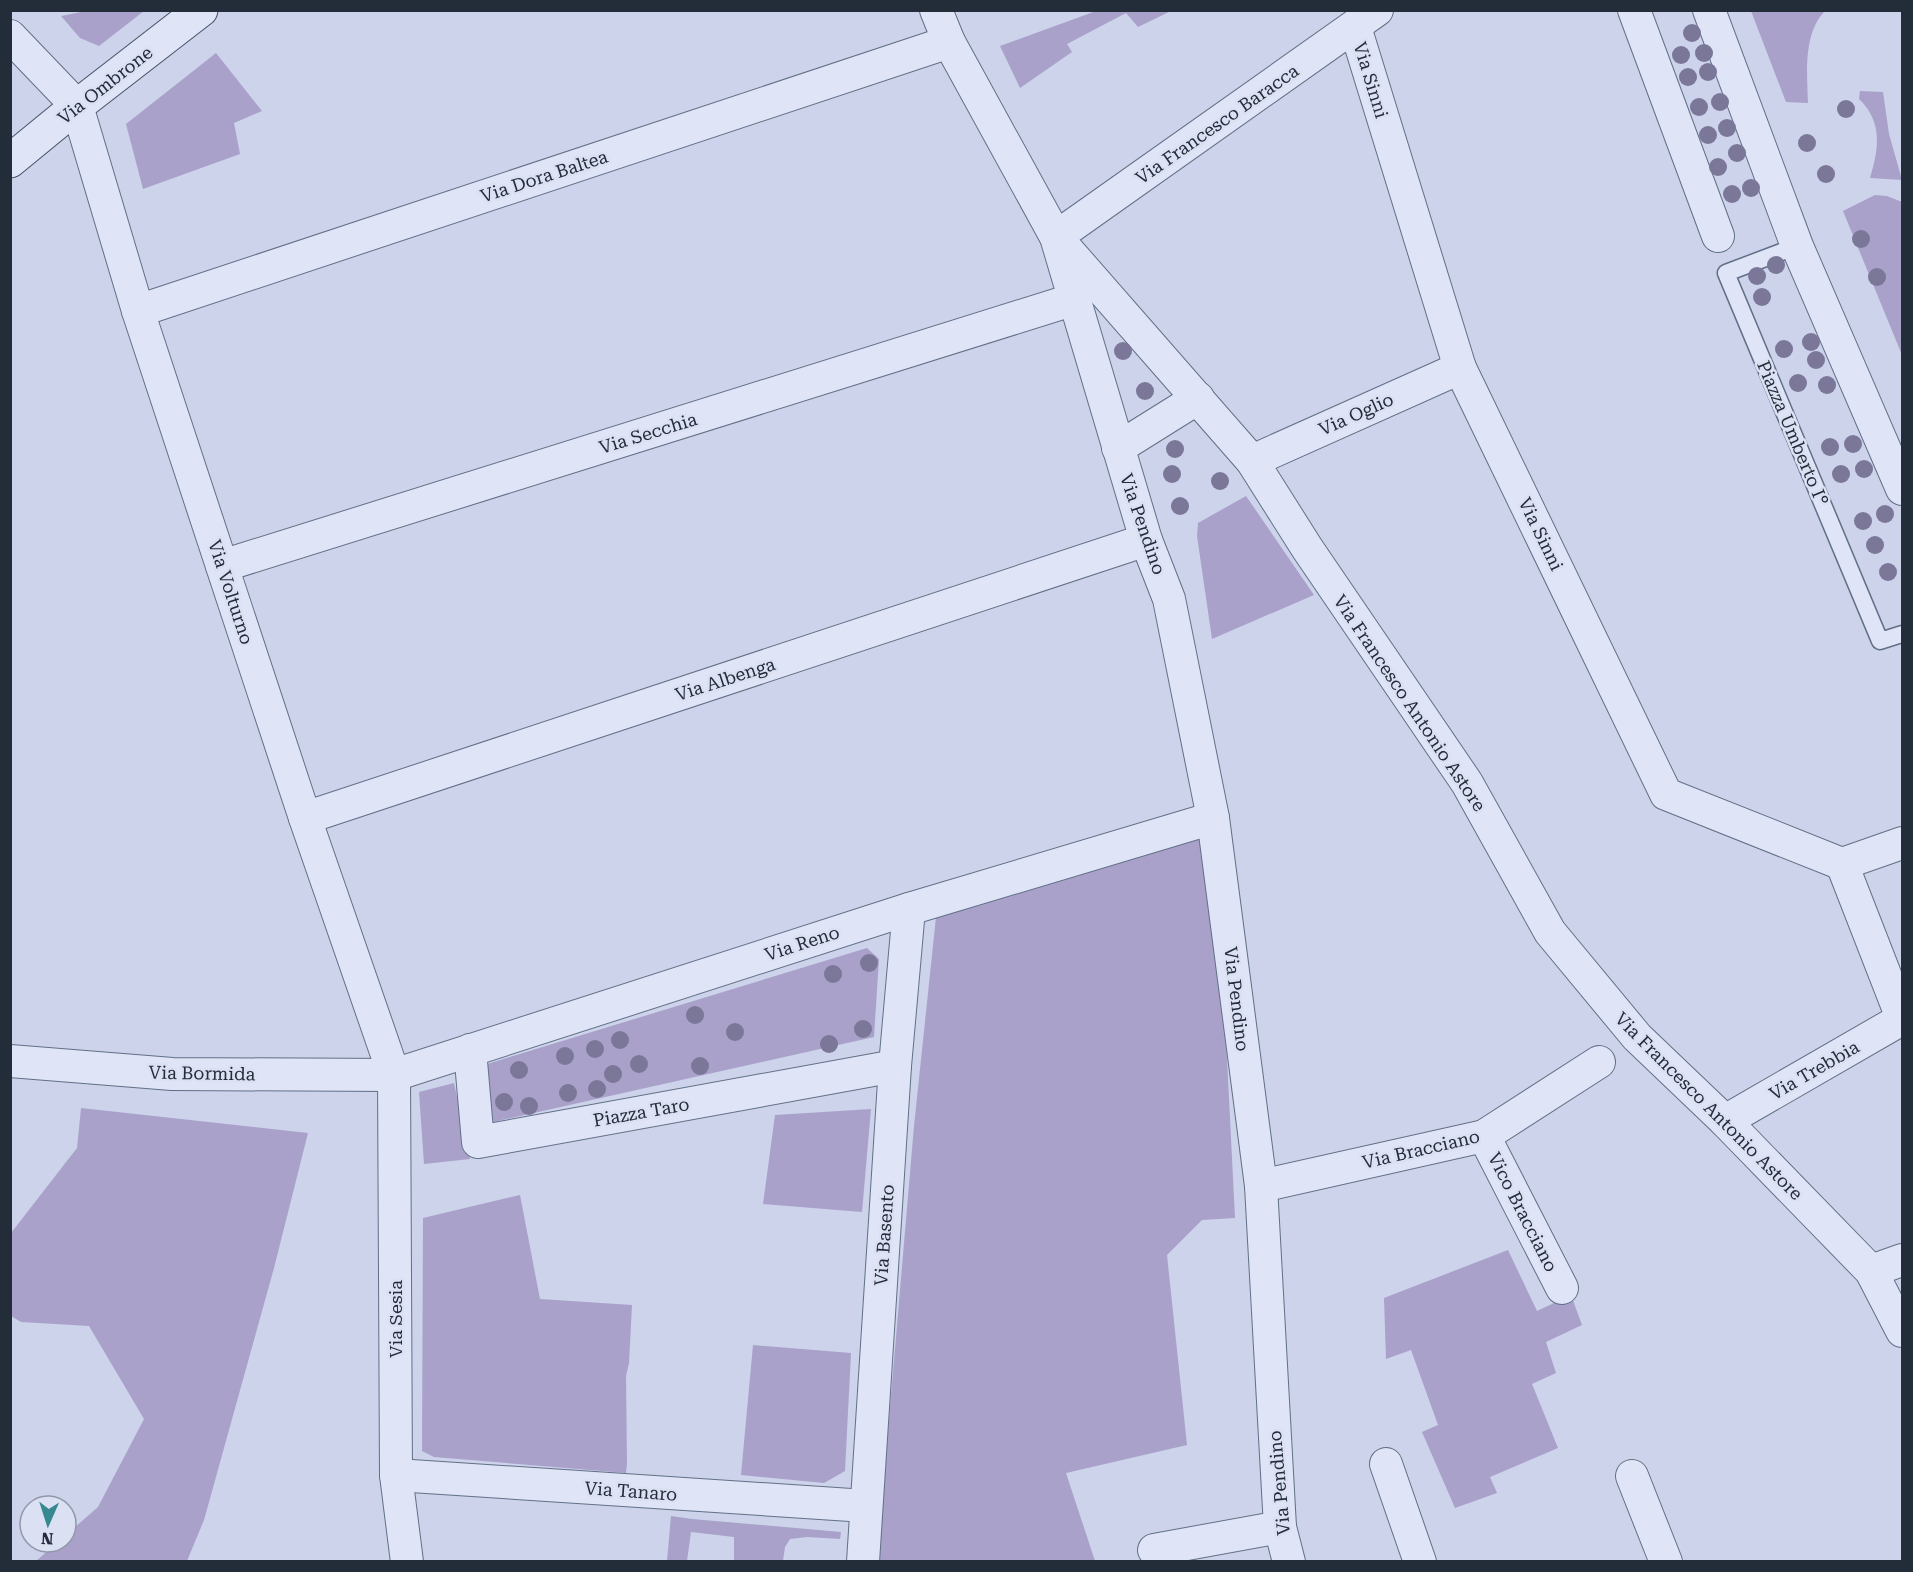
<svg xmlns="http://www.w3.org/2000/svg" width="1913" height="1572" font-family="'Roboto Serif',serif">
  <rect width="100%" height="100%" fill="#ccd3eb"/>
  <!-- green -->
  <g fill="#a9a1c9">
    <polygon points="86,11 86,10 144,11 99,46 80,38 61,16"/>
    <polygon points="1096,11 1171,11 1138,27 1126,13 1067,44 1072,52 1020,88 1000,46"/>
    <path d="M 1751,11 L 1825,11 C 1803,33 1807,74 1808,103 L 1786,102 Z"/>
    <polygon points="216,53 262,111 234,123 240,154 143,189 126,124"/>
    <path d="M 1860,91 L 1883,92 L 1889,134 L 1902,180 L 1870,178 C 1879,149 1883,122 1859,99 Z"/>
    <polygon points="1875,195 1887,196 1902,202 1902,355 1843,211"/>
    <polygon points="1246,496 1314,595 1212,639 1197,536 1198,523"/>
    <polygon points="1206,833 1225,1019 1235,1218 1202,1220 1167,1255 1187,1445 1066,1473 1095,1561 873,1562 878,1548 914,1126 936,917"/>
    <polygon points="867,948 879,959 874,1037 493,1122 487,1064"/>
    <polygon points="454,1083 470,1159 424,1164 419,1092"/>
    <polygon points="81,1108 308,1133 274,1268 204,1520 187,1561 36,1561 58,1542 66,1542 66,1535 98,1507 144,1419 89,1326 21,1322 11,1316 11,1233 77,1148"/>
    <polygon points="871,1109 862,1212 763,1204 775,1115"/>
    <polygon points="520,1195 540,1299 632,1305 629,1363 626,1376 627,1464 626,1473 434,1457 422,1451 423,1218"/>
    <polygon points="1508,1250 1537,1311 1571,1295 1582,1325 1546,1342 1556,1373 1532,1384 1558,1448 1490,1477 1497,1493 1455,1508 1422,1432 1438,1425 1411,1350 1386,1359 1384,1298"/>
    <polygon points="753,1345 851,1353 845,1471 824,1483 741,1475"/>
    <polygon points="671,1516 692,1519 841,1532 840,1539 807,1537 790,1539 785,1547 783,1561 734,1562 734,1537 691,1532 687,1561 667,1561"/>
  </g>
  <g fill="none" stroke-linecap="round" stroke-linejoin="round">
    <defs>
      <polyline id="lane" points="1797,246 1726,273 1880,641 1902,634"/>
      <g id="street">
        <polyline points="936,10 949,42 1056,237 1146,540 1169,599 1213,818 1261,1186 1280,1527 1289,1562"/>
        <polyline points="1377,10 1056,237 1252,461 1307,548 1467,783 1550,932 1637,1037 1725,1121 1871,1271 1902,1331"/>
        <polyline points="1634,10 1718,236"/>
        <polyline points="1709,10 1797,246 1902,489"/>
        <polyline points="1355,27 1460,368 1666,794 1842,864 1902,843"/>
        <polyline points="10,36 77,106 138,311 305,818 394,1075 396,1475 407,1562"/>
        <polyline points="138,311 949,42"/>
        <polyline points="1118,448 1198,398"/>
        <polyline points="1252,461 1460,368"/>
        <polyline points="222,566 1075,299"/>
        <polyline points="305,818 1146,540"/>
        <polyline points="1842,864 1902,1018"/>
        <polyline points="470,1050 478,1142 895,1066"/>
        <polyline points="10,1061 172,1074 394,1075 909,909 1213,818"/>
        <polyline points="1725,1121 1902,1019"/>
        <polyline points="1484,1136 1562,1288"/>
        <polyline points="1261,1186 1484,1136 1599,1062"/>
        <polyline points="1871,1271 1902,1260"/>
        <polyline points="1386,1464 1420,1562"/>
        <polyline points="396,1475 866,1506"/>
        <polyline points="1632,1476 1666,1562"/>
        <polyline points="1154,1550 1280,1527"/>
        <polyline points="863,1562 895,1066 909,909"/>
      </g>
      <polyline id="secondary" points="10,161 77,106 201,10"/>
    </defs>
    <!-- lane casing -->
    <use href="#lane" stroke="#617087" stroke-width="19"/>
    <!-- street casing -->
    <use href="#street" stroke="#617087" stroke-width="34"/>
    <!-- secondary casing -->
    <use href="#secondary" stroke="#445469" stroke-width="35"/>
    <!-- lane -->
    <use href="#lane" stroke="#dfe4f6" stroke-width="16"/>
    <!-- street -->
    <use href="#street" stroke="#dfe4f6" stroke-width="32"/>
    <!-- secondary -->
    <use href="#secondary" stroke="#dfe4f6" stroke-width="33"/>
  </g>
  <!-- trees -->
  <g fill="#7b7798">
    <circle cx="1692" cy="33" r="9"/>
    <circle cx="1704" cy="53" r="9"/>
    <circle cx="1681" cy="55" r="9"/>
    <circle cx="1708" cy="72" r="9"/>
    <circle cx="1688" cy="77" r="9"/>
    <circle cx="1720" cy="102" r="9"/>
    <circle cx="1699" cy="107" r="9"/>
    <circle cx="1846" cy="109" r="9"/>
    <circle cx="1727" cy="128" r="9"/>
    <circle cx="1708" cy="135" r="9"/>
    <circle cx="1807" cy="143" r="9"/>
    <circle cx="1737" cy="153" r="9"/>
    <circle cx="1718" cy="167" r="9"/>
    <circle cx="1826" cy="174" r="9"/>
    <circle cx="1751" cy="188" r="9"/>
    <circle cx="1732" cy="194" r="9"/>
    <circle cx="1861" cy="239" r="9"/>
    <circle cx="1776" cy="265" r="9"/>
    <circle cx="1757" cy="276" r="9"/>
    <circle cx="1877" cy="277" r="9"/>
    <circle cx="1762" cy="297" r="9"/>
    <circle cx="1811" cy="342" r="9"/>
    <circle cx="1784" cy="349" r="9"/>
    <circle cx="1123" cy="351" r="9"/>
    <circle cx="1816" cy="360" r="9"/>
    <circle cx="1798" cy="383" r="9"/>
    <circle cx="1827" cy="385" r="9"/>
    <circle cx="1145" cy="391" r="9"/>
    <circle cx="1853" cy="444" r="9"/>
    <circle cx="1830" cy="447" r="9"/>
    <circle cx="1175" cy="449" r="9"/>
    <circle cx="1864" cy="469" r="9"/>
    <circle cx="1172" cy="474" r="9"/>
    <circle cx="1841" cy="474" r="9"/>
    <circle cx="1220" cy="481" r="9"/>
    <circle cx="1180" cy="506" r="9"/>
    <circle cx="1885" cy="514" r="9"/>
    <circle cx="1863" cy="521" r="9"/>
    <circle cx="1875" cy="545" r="9"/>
    <circle cx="1888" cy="572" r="9"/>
    <circle cx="869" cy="963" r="9"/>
    <circle cx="833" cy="974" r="9"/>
    <circle cx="695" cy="1015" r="9"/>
    <circle cx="863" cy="1029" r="9"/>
    <circle cx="735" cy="1032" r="9"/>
    <circle cx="620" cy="1040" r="9"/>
    <circle cx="829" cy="1044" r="9"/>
    <circle cx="595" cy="1049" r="9"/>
    <circle cx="565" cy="1056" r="9"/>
    <circle cx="639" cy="1064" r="9"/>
    <circle cx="700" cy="1066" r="9"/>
    <circle cx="519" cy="1070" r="9"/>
    <circle cx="613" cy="1074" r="9"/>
    <circle cx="597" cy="1089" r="9"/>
    <circle cx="568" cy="1093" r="9"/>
    <circle cx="504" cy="1102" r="9"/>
    <circle cx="529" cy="1106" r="9"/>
  </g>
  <g text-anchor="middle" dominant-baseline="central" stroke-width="5" stroke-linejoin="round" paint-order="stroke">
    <!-- street labels -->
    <g font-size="18" fill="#232d39" stroke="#dbe0f3">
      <text transform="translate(1371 80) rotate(73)">Via Sinni</text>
      <text transform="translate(105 85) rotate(-38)">Via Ombrone</text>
      <text transform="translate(1217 124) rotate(-35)">Via Francesco Baracca</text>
      <text transform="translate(544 176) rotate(-18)">Via Dora Baltea</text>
      <text transform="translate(1356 414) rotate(-24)">Via Oglio</text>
      <text transform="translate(648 433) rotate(-17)">Via Secchia</text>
      <text transform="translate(1793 433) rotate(67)">Piazza Umberto I°</text>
      <text transform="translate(1143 524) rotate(71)">Via Pendino</text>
      <text transform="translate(1541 534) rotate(64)">Via Sinni</text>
      <text transform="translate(231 592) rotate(72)">Via Volturno</text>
      <text transform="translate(725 679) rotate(-18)">Via Albenga</text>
      <text transform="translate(1410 703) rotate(56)">Via Francesco Antonio Astore</text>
      <text transform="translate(802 943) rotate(-18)">Via Reno</text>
      <text transform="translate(1237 999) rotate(83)">Via Pendino</text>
      <text transform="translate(1814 1070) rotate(-30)">Via Trebbia</text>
      <text transform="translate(202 1073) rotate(1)">Via Bormida</text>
      <text transform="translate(1709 1106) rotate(45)">Via Francesco Antonio Astore</text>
      <text transform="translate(641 1112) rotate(-10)">Piazza Taro</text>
      <text transform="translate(1421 1149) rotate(-13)">Via Bracciano</text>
      <text transform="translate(1523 1212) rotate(63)">Vico Bracciano</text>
      <text transform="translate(884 1235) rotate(-86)">Via Basento</text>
      <text transform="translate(395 1319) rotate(-90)">Via Sesia</text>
      <text transform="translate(1279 1483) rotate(-95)">Via Pendino</text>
      <text transform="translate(631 1491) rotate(4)">Via Tanaro</text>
    </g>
  </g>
  <!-- border -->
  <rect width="1913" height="1572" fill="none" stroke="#232d39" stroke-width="24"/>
  <!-- north arrow -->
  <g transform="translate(48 1524) rotate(183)"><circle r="28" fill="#dbe0f3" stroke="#9198a9" stroke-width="1.5"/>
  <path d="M0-4.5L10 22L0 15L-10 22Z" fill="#378990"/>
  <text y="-9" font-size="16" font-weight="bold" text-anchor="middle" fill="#232d39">N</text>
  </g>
</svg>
